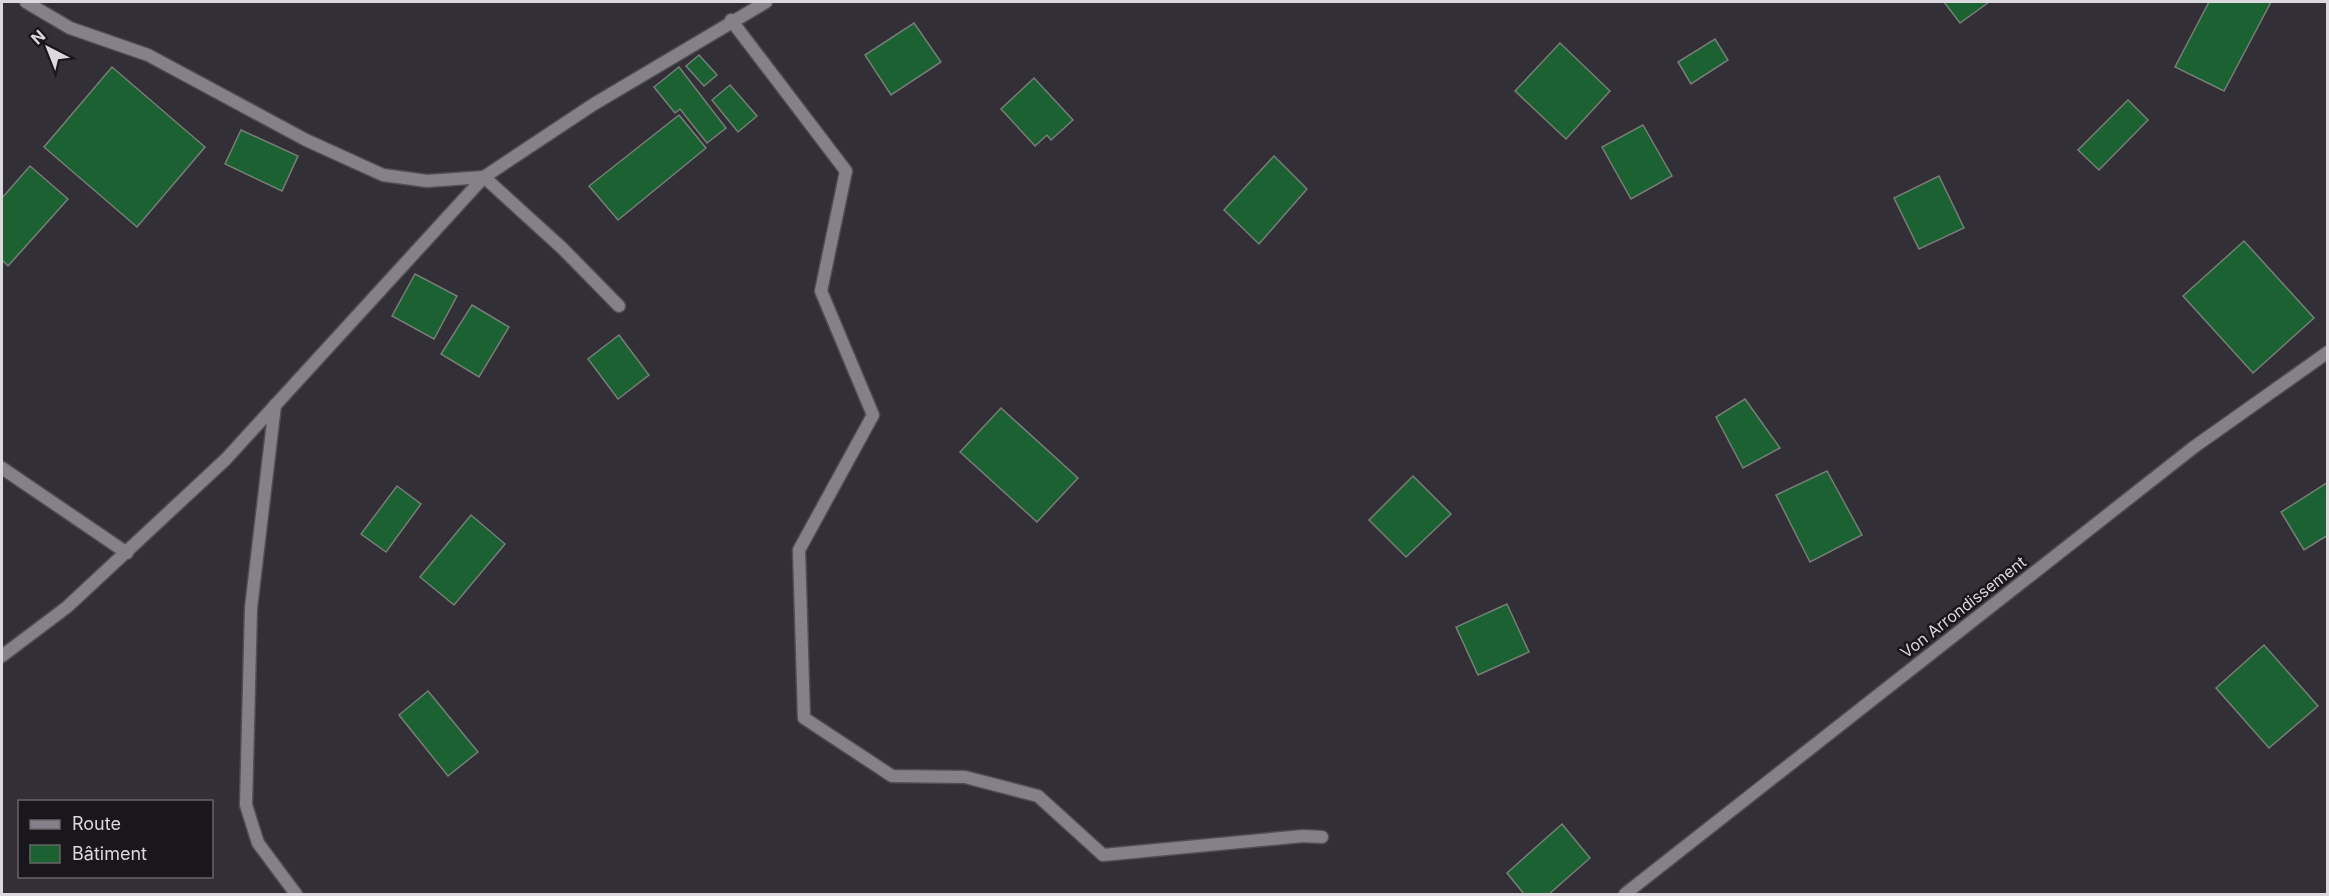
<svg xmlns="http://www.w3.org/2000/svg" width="2329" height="896" font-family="Inter,sans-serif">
  <rect width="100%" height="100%" fill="#322f36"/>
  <!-- building -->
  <g fill="#1b6132" stroke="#777e78" stroke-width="1.5">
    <polygon points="1944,2 1989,2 1960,23"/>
    <polygon points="2209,2 2271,2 2224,91 2175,67"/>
    <polygon points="914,23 941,62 891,95 865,55"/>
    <polygon points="1715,39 1728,60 1691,84 1678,62"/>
    <polygon points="1560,43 1610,91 1566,139 1515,91"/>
    <polygon points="699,55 717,75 704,86 686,66"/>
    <polygon points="112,67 205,147 137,227 44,147"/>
    <polygon points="679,67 726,128 707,143 680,109 675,113 654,87"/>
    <polygon points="1034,78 1073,120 1051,140 1047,135 1035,146 1001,109"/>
    <polygon points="730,85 757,116 738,132 712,100"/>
    <polygon points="2128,100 2148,120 2099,170 2078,150"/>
    <polygon points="679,115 706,148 618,220 589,186"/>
    <polygon points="1643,125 1672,176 1631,199 1602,147"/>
    <polygon points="241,130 298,156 282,191 225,164"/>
    <polygon points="1274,156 1307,189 1259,244 1224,210"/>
    <polygon points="30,166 68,199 8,266 2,260 2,198"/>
    <polygon points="1939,176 1964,228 1919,249 1894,198"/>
    <polygon points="2244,241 2314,318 2253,373 2183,296"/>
    <polygon points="415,274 457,296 434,339 392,316"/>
    <polygon points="472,305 509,327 479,377 441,354"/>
    <polygon points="619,335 649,375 618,399 588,359"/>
    <polygon points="1745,399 1780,448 1743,468 1716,417"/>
    <polygon points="1001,408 1078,478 1037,522 960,452"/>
    <polygon points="1827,471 1862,535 1810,562 1776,495"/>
    <polygon points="1413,476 1451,514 1406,557 1369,520"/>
    <polygon points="2328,482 2328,535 2304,550 2281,512"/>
    <polygon points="397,486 421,504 386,552 361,534"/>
    <polygon points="471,515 505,544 454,605 420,577"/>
    <polygon points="1507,604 1529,652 1478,675 1456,627"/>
    <polygon points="2264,645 2318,706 2269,748 2216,688"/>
    <polygon points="428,691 478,752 448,776 399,715"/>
    <polygon points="1562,824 1590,858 1549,894 1524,894 1507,873"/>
  </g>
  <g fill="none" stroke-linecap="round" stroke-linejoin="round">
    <defs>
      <g id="minor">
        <polyline points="26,2 70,28 148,55 306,140 383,175 427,181 484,177 562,248 619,306"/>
        <polyline points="731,20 846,171 821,291 873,415 799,550 804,718 892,776 965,777 1038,796 1103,855 1303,836 1322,837"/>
        <polyline points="275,405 251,608 246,805 258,843 296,894"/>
        <polyline points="2,468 127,553"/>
        <polyline points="2,656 67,607 226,459 484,177 594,104 766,2"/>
        <polyline points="1625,894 2194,447 2328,352"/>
      </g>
    </defs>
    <!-- minor casing -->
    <use href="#minor" stroke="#504d53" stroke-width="15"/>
    <!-- minor -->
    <use href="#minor" stroke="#85818a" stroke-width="12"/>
  </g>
  <g text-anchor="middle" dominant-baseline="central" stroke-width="5" stroke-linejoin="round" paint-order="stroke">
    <!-- street labels -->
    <g font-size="16" fill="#dcd9de" stroke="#19171b">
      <text transform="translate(1963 607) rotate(-38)">Von Arrondissement</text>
    </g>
  </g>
  <!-- border -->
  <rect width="2329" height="896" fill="none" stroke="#dcd9de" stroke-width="6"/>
  <!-- legend -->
  <rect x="18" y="800" width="195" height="78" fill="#19171b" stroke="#676569" stroke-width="1.5"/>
  <rect x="30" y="820" width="30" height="9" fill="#85818a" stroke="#676569" stroke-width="1.5"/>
  <text x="72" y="830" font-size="18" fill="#dcd9de">Route</text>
  <rect x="30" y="845" width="30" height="18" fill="#1b6132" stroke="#676569" stroke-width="1.5"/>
  <text x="72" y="860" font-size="18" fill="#dcd9de">Bâtiment</text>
  <!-- north arrow -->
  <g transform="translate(48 48) rotate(318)" stroke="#19171b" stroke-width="4.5" paint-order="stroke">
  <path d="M0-4.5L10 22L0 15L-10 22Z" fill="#dcd9de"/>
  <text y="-9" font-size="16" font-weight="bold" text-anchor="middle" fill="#dcd9de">N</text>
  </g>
</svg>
